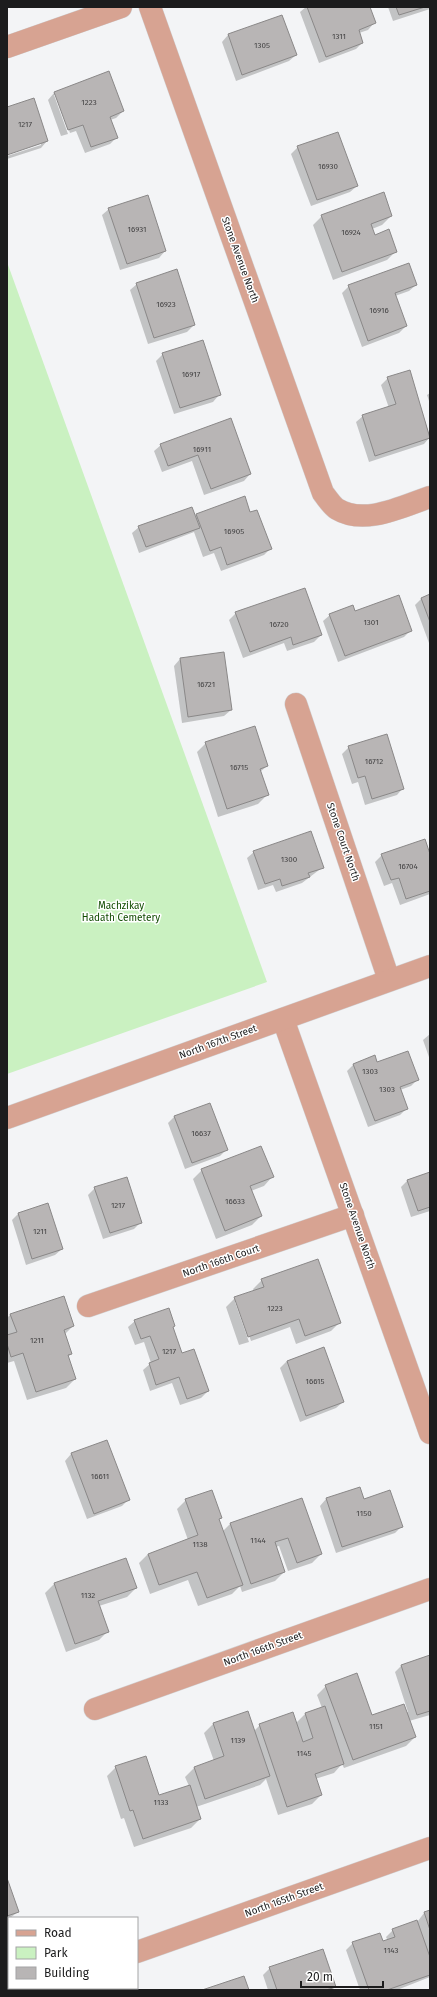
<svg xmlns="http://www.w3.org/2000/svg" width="437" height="1997" font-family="'Fira Sans',sans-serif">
  <rect width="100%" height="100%" fill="#f3f4f6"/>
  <!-- green -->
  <polygon fill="#caf1c1" points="7,262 267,982 7,1074"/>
  <!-- shadow -->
  <g fill="#0003">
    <polygon points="306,7 369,7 374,23 368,30 359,33 362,43 356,49 319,63 300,12"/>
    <polygon points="388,7 430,7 430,9 393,21"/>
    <polygon points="282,16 296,55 289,61 236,81 222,42 228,35"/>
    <polygon points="108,73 123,111 116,118 110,120 116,138 110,144 85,153 76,131 70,133 56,95 54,95 68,134 61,136 48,100 54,93"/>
    <polygon points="7,108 47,141 41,148 7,159 7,156 41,145 41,143 7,154"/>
    <polygon points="298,147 357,186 350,192 311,206 291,154"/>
    <polygon points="109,209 165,251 159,258 120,270 102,215"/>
    <polygon points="322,216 391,216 382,225 372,229 374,236 396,251 387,260 333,280 313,225"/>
    <polygon points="137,284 194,325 187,332 148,344 130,290"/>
    <polygon points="416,285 409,291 395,296 406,326 399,333 362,347 342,293 349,286"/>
    <polygon points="163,354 219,395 213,402 174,414 156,361"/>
    <polygon points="409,371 430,437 424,444 369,462 356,422 363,416 389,408 381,385 388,378"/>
    <polygon points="430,393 430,404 427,395"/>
    <polygon points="230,419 250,474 244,481 204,495 192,461 162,472 154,451 161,445"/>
    <polygon points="250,514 270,549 264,555 221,571 214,553 203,557 194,532 139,553 132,533 139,527 195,517 197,515"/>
    <polygon points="430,595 430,643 429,643 415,605 421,599"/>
    <polygon points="236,613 321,635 314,642 287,651 284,643 243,658 229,620"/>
    <polygon points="354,613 411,630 404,637 338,662 323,621 330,615"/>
    <polygon points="180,659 231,710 224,716 182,723 174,666"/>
    <polygon points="206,743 267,766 260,772 267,795 258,804 218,817 197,752"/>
    <polygon points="349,747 403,788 397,795 365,805 358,782 352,784 342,754"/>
    <polygon points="254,852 323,867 302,883 276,892 273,885 258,890 247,858"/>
    <polygon points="382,855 430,857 430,894 400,905 392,883 384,886 375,862"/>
    <polygon points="430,1034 430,1060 423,1040"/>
    <polygon points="376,1063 418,1079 411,1086 400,1090 407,1108 400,1115 368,1127 347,1071 354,1064"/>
    <polygon points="174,1117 227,1149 220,1156 185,1169 168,1123"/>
    <polygon points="202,1170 272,1177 264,1186 251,1191 261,1216 252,1225 216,1239 193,1179"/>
    <polygon points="430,1173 430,1211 411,1217 401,1187 407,1181"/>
    <polygon points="95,1188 141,1222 134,1229 103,1239 88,1195"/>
    <polygon points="18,1214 62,1249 55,1255 26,1265 12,1220"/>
    <polygon points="262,1280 340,1322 331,1331 296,1344 290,1327 251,1341 237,1302 235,1302 249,1342 239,1345 226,1307 235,1298 254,1292 253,1289"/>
    <polygon points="11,1314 73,1326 64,1335 71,1354 68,1357 75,1379 66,1388 27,1400 14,1361 7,1363 7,1318"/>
    <polygon points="135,1321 172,1328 182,1355 208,1391 201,1398 180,1405 172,1383 150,1391 143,1370 151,1363 144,1342 135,1345 128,1327"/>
    <polygon points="323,1348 343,1402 336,1408 300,1422 280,1368 287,1361"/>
    <polygon points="106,1441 129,1499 122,1506 87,1519 65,1461 71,1454"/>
    <polygon points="359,1488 363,1500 401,1527 395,1533 336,1553 320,1506 326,1499"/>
    <polygon points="302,1499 321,1554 312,1563 288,1571 279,1546 276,1547 284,1572 275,1581 242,1592 240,1586 232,1594 198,1606 188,1580 150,1594 139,1563 148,1554 188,1540 177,1509 186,1500 221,1518 218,1520 222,1532 230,1524"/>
    <polygon points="125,1559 136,1588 127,1597 99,1606 108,1631 99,1640 66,1652 45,1593 54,1584"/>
    <polygon points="430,1656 430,1715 409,1721 415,1737 406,1746 344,1768 342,1764 334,1773 315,1779 321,1795 312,1804 278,1815 266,1779 260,1785 196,1807 200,1819 191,1828 134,1847 124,1818 121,1819 107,1776 116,1767 159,1796 189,1786 185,1777 194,1768 214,1761 204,1733 213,1724 247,1713 254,1731 260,1725 296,1723 306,1713 322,1708 317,1695 326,1686 371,1716 408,1712 395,1672 401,1666"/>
    <polygon points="7,1881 18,1912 7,1920"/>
    <polygon points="430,1911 430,1977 397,1990 360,1990 346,1950 353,1943 388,1941 386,1937 393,1930 418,1921 424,1913"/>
    <polygon points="270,1968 334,1987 331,1990 268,1990 263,1975"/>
  </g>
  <!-- building -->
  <g fill="#b8b5b5" stroke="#8a8888">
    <polygon points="307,7 370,7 376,23 359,30 363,43 326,57"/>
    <polygon points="396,7 425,7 399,15"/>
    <polygon points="282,15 297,55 242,75 228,34"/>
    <polygon points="109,71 124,111 110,117 118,138 91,147 83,125 68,130 54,92"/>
    <polygon points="34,98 48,141 7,155 7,107"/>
    <polygon points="338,132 358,186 317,200 297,146"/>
    <polygon points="384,192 392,216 371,224 375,235 389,229 397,252 342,272 321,215"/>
    <polygon points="148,195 166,251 127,264 108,208"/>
    <polygon points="409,263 417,285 395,293 407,326 368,341 348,285"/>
    <polygon points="177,269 195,325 154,338 136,283"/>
    <polygon points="203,340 221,395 180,408 162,353"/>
    <polygon points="410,370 430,438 375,456 362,415 396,404 387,377"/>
    <polygon points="231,418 251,474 211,489 198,455 168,466 160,444"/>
    <polygon points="245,496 250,512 257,510 272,549 227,565 221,547 210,551 196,514"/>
    <polygon points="192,507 200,528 146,547 138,526"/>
    <polygon points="305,588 322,635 293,645 291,637 250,652 235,612"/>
    <polygon points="430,594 430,622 421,598"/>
    <polygon points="399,595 412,631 345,656 329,614 353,605 355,611"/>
    <polygon points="224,652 232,710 188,717 180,658"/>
    <polygon points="255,726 268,766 260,769 269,795 227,809 205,742"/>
    <polygon points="387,734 404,789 372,799 365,776 358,778 348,746"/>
    <polygon points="311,831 324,868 308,873 310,877 282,886 280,879 265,884 253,851"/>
    <polygon points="425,839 430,854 430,891 406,899 399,878 391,880 381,854"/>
    <polygon points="408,1051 419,1080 400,1087 408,1109 375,1121 353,1064 375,1055 377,1062"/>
    <polygon points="210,1103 228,1150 192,1163 174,1116"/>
    <polygon points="261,1146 274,1177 250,1186 262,1216 225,1231 201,1169"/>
    <polygon points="430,1172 430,1207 418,1211 407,1180"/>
    <polygon points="127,1177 142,1223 110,1233 94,1187"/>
    <polygon points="48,1203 63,1249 32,1259 18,1213"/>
    <polygon points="318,1259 341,1323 305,1336 299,1319 248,1337 234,1297 264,1287 261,1279"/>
    <polygon points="64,1296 74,1326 64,1330 72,1354 68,1355 76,1379 36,1392 23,1353 11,1357 7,1344 7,1335 17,1332 10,1314"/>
    <polygon points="169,1308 175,1326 173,1327 182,1353 194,1349 209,1391 187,1399 179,1377 156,1385 149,1363 159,1359 150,1336 141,1339 134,1320"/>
    <polygon points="324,1347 344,1402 306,1416 287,1361"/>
    <polygon points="107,1440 130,1500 94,1514 71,1453"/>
    <polygon points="360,1487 364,1499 390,1490 403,1527 342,1547 326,1498"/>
    <polygon points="212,1490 222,1518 219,1519 243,1585 207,1598 197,1572 159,1585 148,1554 198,1535 185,1499"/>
    <polygon points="302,1498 322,1554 297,1563 288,1538 275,1542 285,1572 251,1584 230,1523"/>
    <polygon points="126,1558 137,1588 98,1601 109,1632 75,1644 54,1583"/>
    <polygon points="430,1655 430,1711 417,1715 401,1665"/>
    <polygon points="357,1673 372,1715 404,1704 416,1737 353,1760 325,1685"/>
    <polygon points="325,1706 344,1764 315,1774 322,1795 287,1807 259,1724 293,1712 303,1742 313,1738 305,1713"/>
    <polygon points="248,1711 270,1776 205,1799 194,1767 224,1756 213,1723"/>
    <polygon points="146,1756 159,1795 190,1785 201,1819 143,1839 133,1810 130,1811 115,1766"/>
    <polygon points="7,1878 19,1912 7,1916"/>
    <polygon points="430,1910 430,1930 424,1912"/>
    <polygon points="417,1920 430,1957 430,1975 387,1990 369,1990 352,1942 380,1933 383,1941 395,1937 392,1929"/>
    <polygon points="323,1949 336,1987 326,1990 277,1990 269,1967"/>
    <polygon points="244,1976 249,1990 202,1990"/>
  </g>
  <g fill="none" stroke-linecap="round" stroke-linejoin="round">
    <defs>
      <g id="street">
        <path d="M 150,7 L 323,493 C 327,498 332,506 337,509 C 365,526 403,506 430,497"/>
        <polyline points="7,47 121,7"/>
        <polyline points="296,704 389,980"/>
        <polyline points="283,1019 430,1433"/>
        <polyline points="7,1118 430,966"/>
        <polyline points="88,1306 353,1215"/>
        <polyline points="95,1709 430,1589"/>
        <polyline points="137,1952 430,1848"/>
        <polyline points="29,1990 34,1988"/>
      </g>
    </defs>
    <!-- street casing -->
    <use href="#street" stroke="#d1d1d3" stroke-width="23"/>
    <!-- street -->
    <use href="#street" stroke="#d7a392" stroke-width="22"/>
  </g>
  <g text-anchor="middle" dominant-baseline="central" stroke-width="3" stroke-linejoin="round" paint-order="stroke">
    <!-- number labels -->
    <g font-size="8" fill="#434243">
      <text x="339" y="36">1311</text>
      <text x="262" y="45">1305</text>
      <text x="89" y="102">1223</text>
      <text x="25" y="124">1217</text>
      <text x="328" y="166">16930</text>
      <text x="137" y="229">16931</text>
      <text x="351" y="232">16924</text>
      <text x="166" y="304">16923</text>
      <text x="379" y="310">16916</text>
      <text x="191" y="374">16917</text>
      <text x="202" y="449">16911</text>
      <text x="234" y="531">16905</text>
      <text x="371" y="622">1301</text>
      <text x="279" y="624">16720</text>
      <text x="206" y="684">16721</text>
      <text x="374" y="761">16712</text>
      <text x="239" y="767">16715</text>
      <text x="289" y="859">1300</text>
      <text x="408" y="866">16704</text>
      <text x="370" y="1071">1303</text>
      <text x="387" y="1089">1303</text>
      <text x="201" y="1133">16637</text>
      <text x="235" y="1201">16633</text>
      <text x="118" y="1205">1217</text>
      <text x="40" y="1231">1211</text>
      <text x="275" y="1308">1223</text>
      <text x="37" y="1340">1211</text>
      <text x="169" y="1351">1217</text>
      <text x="315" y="1381">16615</text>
      <text x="100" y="1476">16611</text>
      <text x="364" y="1513">1150</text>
      <text x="258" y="1540">1144</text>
      <text x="200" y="1544">1138</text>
      <text x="88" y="1595">1132</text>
      <text x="376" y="1726">1151</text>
      <text x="238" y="1740">1139</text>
      <text x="304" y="1753">1145</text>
      <text x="161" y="1802">1133</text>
      <text x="391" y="1950">1143</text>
    </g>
    <!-- street labels -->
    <g font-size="10" fill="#1c1c1d" stroke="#fff">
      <text transform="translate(240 260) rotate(70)">Stone Avenue North</text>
      <text transform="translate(343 842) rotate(71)">Stone Court North</text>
      <text transform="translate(218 1042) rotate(-20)">North 167th Street</text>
      <text transform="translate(357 1226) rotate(71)">Stone Avenue North</text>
      <text transform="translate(221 1261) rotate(-19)">North 166th Court</text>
      <text transform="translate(263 1649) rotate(-20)">North 166th Street</text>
      <text transform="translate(284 1900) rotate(-20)">North 165th Street</text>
    </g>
    <!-- park labels -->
    <g font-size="10" fill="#104b00" stroke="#fff">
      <text x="121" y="906">Machzikay<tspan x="121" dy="12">Hadath Cemetery</tspan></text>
    </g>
  </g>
  <!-- border -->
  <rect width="437" height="1997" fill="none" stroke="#1c1c1d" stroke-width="16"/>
  <!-- legend -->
  <rect x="8" y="1917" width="130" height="72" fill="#ffffff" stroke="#a4a4a5"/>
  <rect x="16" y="1930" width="20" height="6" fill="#d7a392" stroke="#a4a4a5"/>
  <text x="44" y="1937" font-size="12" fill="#1c1c1d">Road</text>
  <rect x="16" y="1947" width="20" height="12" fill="#caf1c1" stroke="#a4a4a5"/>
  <text x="44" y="1957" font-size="12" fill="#1c1c1d">Park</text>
  <rect x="16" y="1967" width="20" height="12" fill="#b8b5b5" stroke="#a4a4a5"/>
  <text x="44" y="1977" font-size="12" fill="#1c1c1d">Building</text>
  <!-- scale -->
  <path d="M301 1981v6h82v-6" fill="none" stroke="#1c1c1d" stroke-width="2"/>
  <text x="307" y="1981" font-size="12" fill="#1c1c1d" stroke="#ffffff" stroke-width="3" paint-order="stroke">20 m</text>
</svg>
